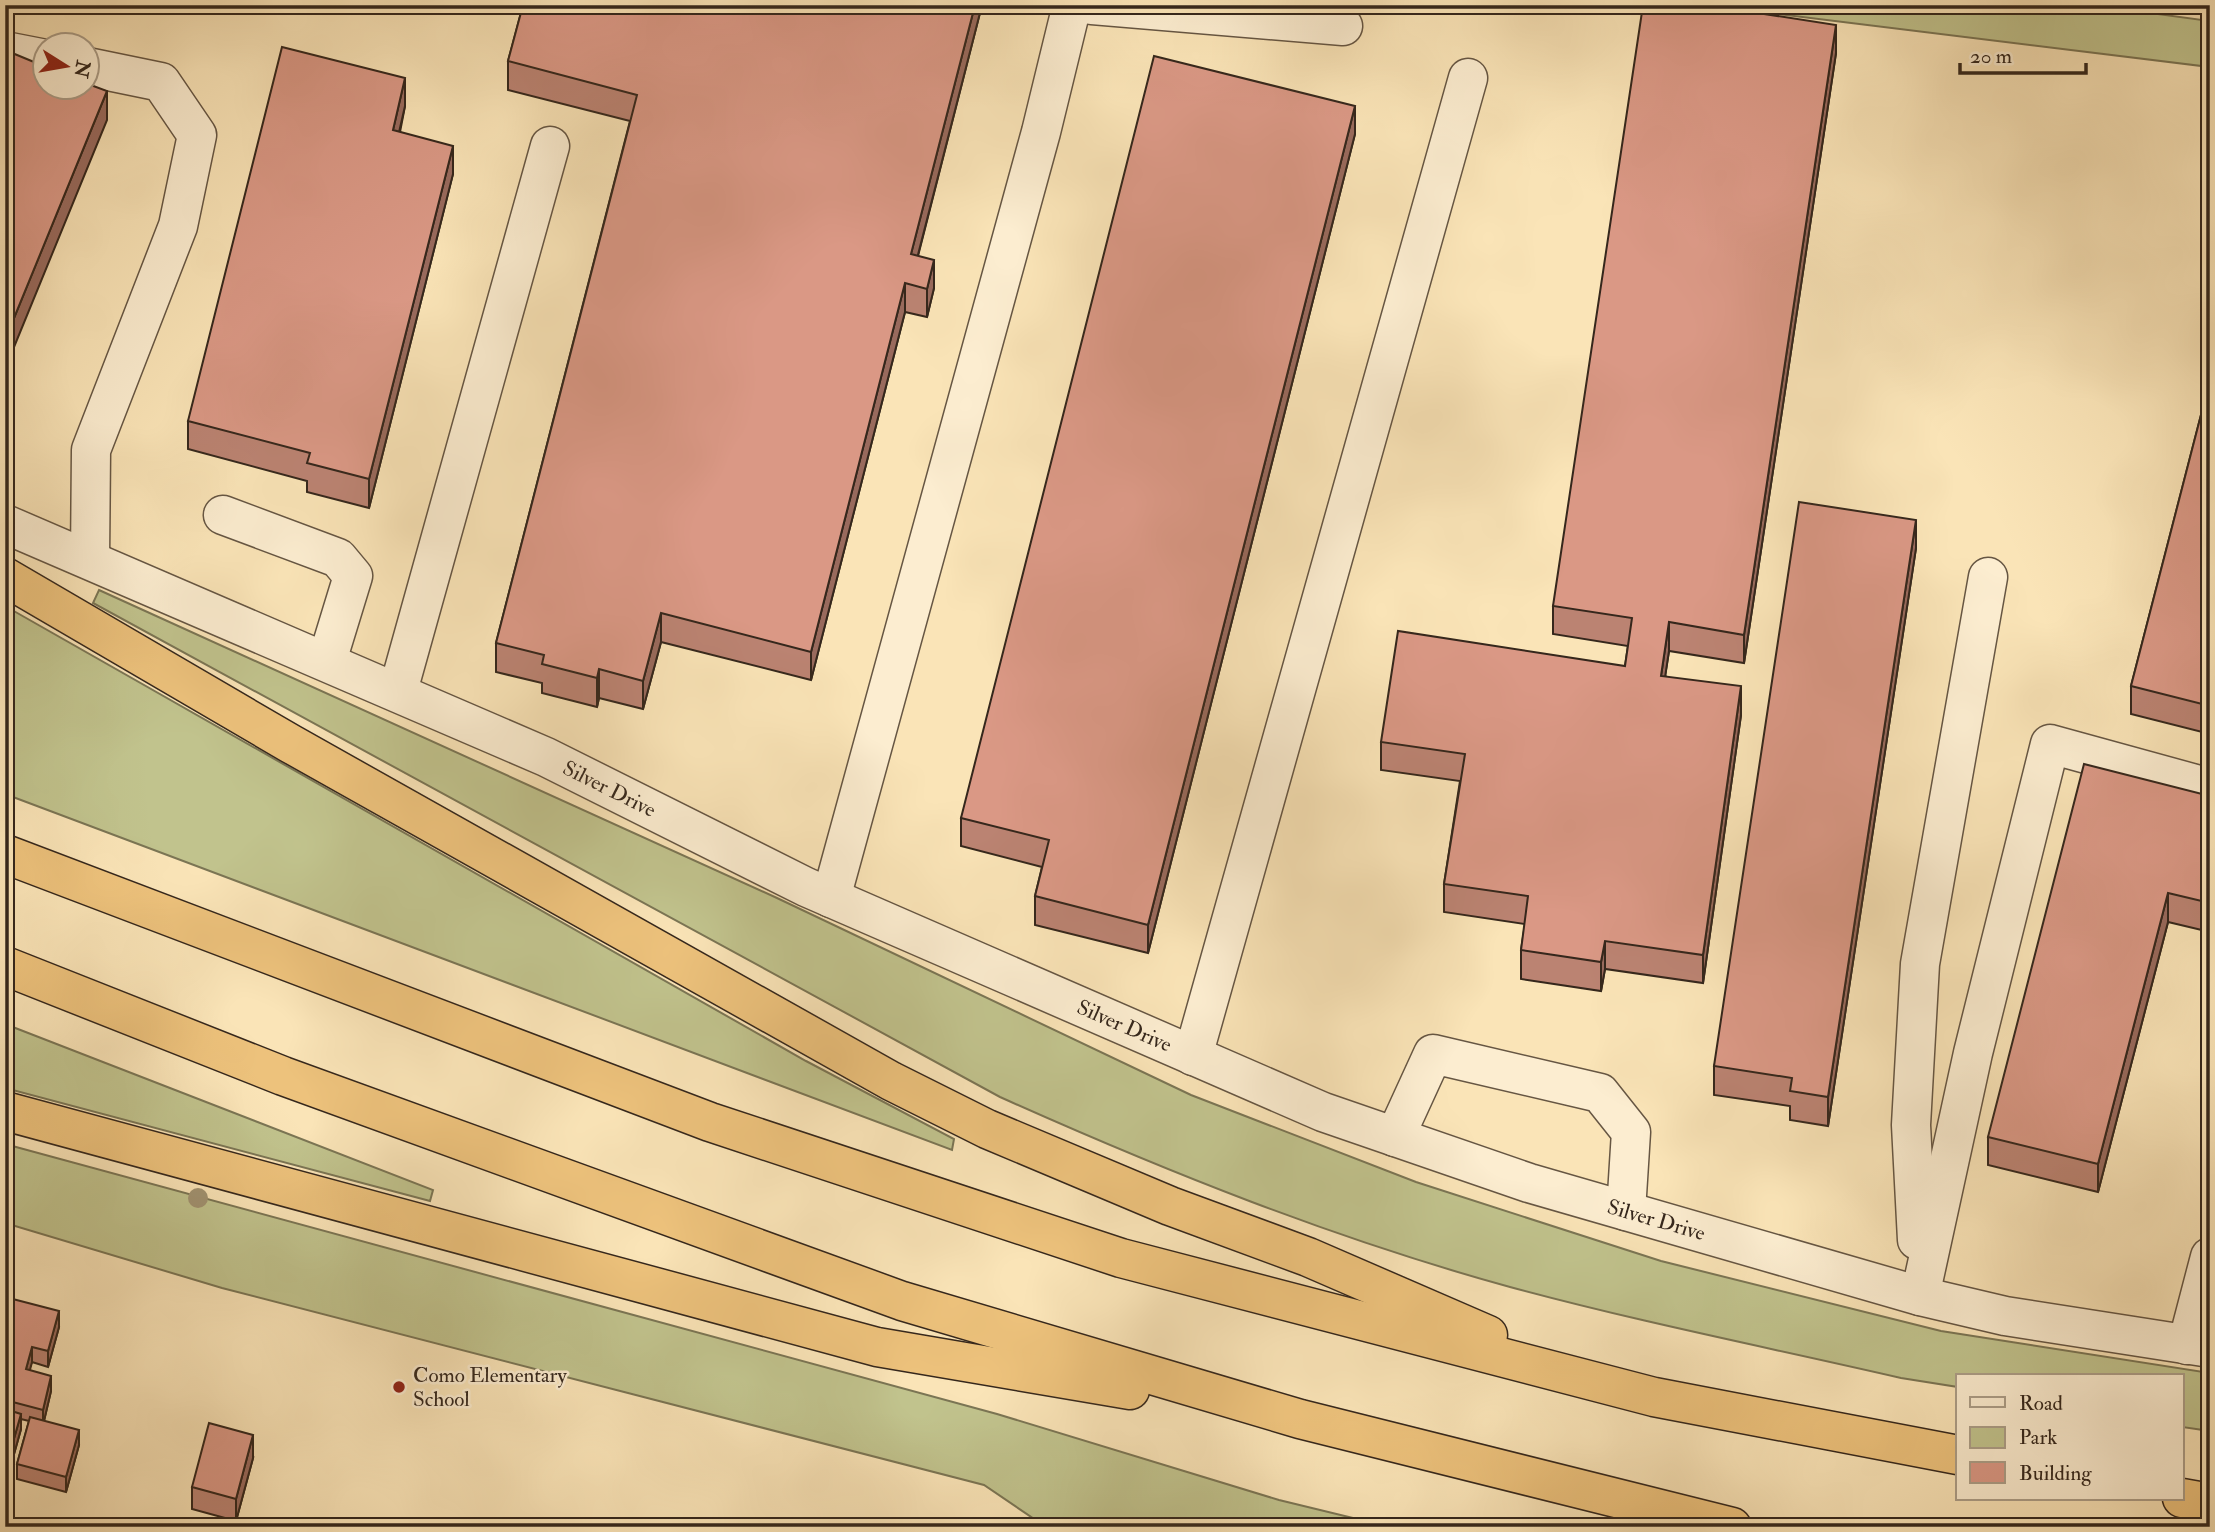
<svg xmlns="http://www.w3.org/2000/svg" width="2215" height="1532" font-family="'IM FELL Double Pica',serif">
  <rect width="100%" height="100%" fill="#fae4b7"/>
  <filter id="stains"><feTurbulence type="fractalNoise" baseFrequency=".00286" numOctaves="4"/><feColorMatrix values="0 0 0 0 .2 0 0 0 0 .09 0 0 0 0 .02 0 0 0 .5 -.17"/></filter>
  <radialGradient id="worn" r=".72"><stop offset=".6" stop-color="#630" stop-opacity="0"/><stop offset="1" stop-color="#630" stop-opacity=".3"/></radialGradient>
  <!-- green -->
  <g fill="#c1c38d" stroke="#7b7554" stroke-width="2">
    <polygon points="1705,5 2091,5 2210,21 2210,67"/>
    <path d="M 99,590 L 777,898 L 1191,1095 L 1416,1182 L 1661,1261 L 1941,1331 L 2210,1373 L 2210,1431 L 2182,1427 L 2182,1376 L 1958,1376 L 1958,1387 L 1901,1378 C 1771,1348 1639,1322 1510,1287 C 1335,1239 1165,1171 1000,1097 L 93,603 Z"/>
    <polygon points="5,606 806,1061 954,1139 952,1150 5,794"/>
    <polygon points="5,1024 433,1190 430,1201 5,1088"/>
    <polygon points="5,1144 997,1414 1279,1500 1390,1527 1046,1527 984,1485 222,1288 5,1223"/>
  </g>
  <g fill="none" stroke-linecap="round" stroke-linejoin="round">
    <defs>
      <g id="minor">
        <polyline points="1092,5 1343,26"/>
        <polyline points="5,51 46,59"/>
        <polyline points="88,67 161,82 197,135 178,226 91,450 90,559"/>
        <polyline points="223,515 338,558 353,576 327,661"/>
        <path id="s1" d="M 5,524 L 546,757 L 806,887 L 1323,1112 L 1529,1183 L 1920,1296 L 2005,1316 L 2210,1348"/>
        <polyline points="398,691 550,146"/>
        <polyline points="831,898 1041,132 1072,5"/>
        <polyline points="1193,1056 1468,78"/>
        <polyline points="1395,1137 1433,1054 1600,1093 1631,1132 1626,1211"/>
        <polyline points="1917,1240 1911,1125 1920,964 1988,577"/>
        <polyline points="1920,1296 1973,1053 2050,744 2210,788"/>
        <polyline points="2187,1345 2210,1257"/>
      </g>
      <g id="highway">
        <polyline points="5,577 291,744 891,1081 987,1129 1170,1206 1308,1257 1488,1335"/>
        <polyline points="5,854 710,1122 1121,1258 1654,1397 1958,1455"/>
        <polyline points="5,966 283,1076 902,1301 1300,1419 1732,1527"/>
        <polyline points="5,1111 877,1347 1130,1390"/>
        <polyline points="2182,1498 2210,1503"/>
      </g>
    </defs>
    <!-- minor casing -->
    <use href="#minor" stroke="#665643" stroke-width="41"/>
    <!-- highway casing -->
    <use href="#highway" stroke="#35271c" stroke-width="41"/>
    <!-- minor -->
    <use href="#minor" stroke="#fcedd0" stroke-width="38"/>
    <!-- highway -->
    <use href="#highway" stroke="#edc27c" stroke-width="38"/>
  </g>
  <!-- trees -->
  <circle fill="#a19271" cx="198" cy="1198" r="10"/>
  <!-- wall -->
  <g fill="#bb8372" stroke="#35271c" stroke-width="2">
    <polygon points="523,5 982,5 918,256 934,288 927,317 905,312 811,680 661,642 643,709 599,698 597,707 542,693 542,683 496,672 496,643 630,121 508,90 508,61"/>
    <polygon points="1836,53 1744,663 1669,651 1665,676 1741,715 1703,983 1605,969 1601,991 1521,979 1521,950 1525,924 1444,912 1444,884 1460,781 1381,770 1381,742 1625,666 1628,646 1553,634 1553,606"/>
    <polygon points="405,106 400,132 453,174 369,508 307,492 307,481 188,449 188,421"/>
    <polygon points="1355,134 1148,953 1035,925 1035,896 1042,867 961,846 961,818"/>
    <polygon points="2210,380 2210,734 2131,714 2131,686"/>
    <polygon points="1916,548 1828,1126 1790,1120 1790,1106 1714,1095 1714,1066"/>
    <polygon points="2210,796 2210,932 2168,922 2098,1192 1988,1165 1988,1137"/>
    <polygon points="5,1297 59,1327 48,1367 32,1362 29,1370 51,1391 44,1421 79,1445 66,1492 17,1479 17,1464 29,1421 21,1419 21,1429 7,1479 5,1478"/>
    <polygon points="253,1458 236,1521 192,1509 192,1487"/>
  </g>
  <!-- shaded-wall -->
  <g fill="#996a5d" stroke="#35271c" stroke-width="2">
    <polygon points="975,5 982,5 911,282 911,254"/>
    <polygon points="1836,25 1836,53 1744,663 1744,635"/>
    <polygon points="405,78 405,106 393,159 393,130"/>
    <polygon points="107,91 107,120 5,369 5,340"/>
    <polygon points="1355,106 1355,134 1148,953 1148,925"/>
    <polygon points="453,146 453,174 369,508 369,479"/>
    <polygon points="934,260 934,288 927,317 927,289"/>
    <polygon points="905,283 905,312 811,680 811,652"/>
    <polygon points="1916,520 1916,548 1828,1126 1828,1097"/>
    <polygon points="661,613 661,642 643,709 643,681"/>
    <polygon points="1669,622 1669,651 1661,704 1661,676"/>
    <polygon points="599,669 599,698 597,707 597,678"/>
    <polygon points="1741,686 1741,715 1703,983 1703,955"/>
    <polygon points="2168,893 2168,922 2098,1192 2098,1164"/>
    <polygon points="1605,941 1605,969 1601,991 1601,962"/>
    <polygon points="59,1311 59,1327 48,1367 48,1351"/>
    <polygon points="32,1347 32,1362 26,1385 26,1369"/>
    <polygon points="51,1376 51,1391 43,1425 43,1410"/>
    <polygon points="21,1414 21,1429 7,1479 7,1463"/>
    <polygon points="79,1430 79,1445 66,1492 66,1477"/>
    <polygon points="253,1435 253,1458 236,1521 236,1499"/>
  </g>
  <!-- building -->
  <g fill="#da9885" stroke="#35271c" stroke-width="2">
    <polygon points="523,5 975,5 911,254 934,260 927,289 905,283 811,652 661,613 643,681 599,669 597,678 542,664 544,655 496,643 637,95 508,61"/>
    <polygon points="1643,5 1706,5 1836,25 1744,635 1669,622 1661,676 1741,686 1703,955 1605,941 1601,962 1521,950 1528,896 1444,884 1465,754 1381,742 1398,631 1625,666 1632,618 1553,606"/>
    <polygon points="282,47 405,78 393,130 453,146 369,479 307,463 310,453 188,421"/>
    <polygon points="5,50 46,67 46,88 88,88 88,84 107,91 5,340"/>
    <polygon points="1154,56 1355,106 1148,925 1035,896 1049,840 961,818"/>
    <polygon points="2210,380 2210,706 2131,686"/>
    <polygon points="1799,502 1916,520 1828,1097 1790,1091 1792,1078 1714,1066"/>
    <polygon points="2084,764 2210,796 2210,903 2168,893 2098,1164 1988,1137"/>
    <polygon points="5,1297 59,1311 48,1351 32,1347 26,1369 51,1376 43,1410 5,1400"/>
    <polygon points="5,1409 21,1414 7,1463 5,1463"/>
    <polygon points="30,1417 79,1430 66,1477 17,1464"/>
    <polygon points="209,1423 253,1435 236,1499 192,1487"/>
  </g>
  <!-- markers -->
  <circle fill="#8f2418" stroke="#fcedd0" stroke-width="2.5" cx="399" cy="1387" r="7"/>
  <g text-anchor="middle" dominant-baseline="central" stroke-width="5" stroke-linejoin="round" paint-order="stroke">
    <!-- street labels -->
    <g font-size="21" fill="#35271c" stroke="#fcedd0">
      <text stroke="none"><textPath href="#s1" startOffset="660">Silver Drive</textPath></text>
      <text stroke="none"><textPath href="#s1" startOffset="1227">Silver Drive</textPath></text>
      <text stroke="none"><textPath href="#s1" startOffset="1794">Silver Drive</textPath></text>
    </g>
    <!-- poi labels -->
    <g font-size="21" fill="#35271c" stroke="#fcedd0" text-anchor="start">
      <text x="413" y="1375">Como Elementary<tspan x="413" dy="24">School</tspan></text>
    </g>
  </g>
  <!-- margin -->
  <rect width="2215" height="1532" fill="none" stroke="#fae4b7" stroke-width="28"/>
  <rect x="7" y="7" width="2201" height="1518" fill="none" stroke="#35271c" stroke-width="3.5"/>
  <rect x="14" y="14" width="2187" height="1504" fill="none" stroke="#35271c" stroke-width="2"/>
  <!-- legend -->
  <rect x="1956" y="1374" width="228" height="126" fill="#fcedd0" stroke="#ac9e88" stroke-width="2"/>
  <rect x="1970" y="1397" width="35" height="10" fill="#fcedd0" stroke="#ac9e88" stroke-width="2"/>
  <text x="2019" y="1410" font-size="21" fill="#35271c">Road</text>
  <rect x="1970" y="1427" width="35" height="21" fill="#c1c38d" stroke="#ac9e88" stroke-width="2"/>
  <text x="2019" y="1444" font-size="21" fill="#35271c">Park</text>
  <rect x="1970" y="1462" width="35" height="21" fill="#da9885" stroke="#ac9e88" stroke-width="2"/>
  <text x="2019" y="1480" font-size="21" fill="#35271c">Building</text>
  <!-- north arrow -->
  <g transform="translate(66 66) rotate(101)"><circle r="33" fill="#fcedd0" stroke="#ac9e88" stroke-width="2"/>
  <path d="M0-5L12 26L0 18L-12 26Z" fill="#8f2418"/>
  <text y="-10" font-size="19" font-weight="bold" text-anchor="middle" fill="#35271c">N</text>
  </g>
  <!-- scale -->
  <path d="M1960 63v10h126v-10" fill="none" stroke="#35271c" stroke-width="3.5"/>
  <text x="1970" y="63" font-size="21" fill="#35271c" stroke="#fcedd0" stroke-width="5" paint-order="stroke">20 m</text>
  <rect width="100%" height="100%" filter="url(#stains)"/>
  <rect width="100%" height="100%" fill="url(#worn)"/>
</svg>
